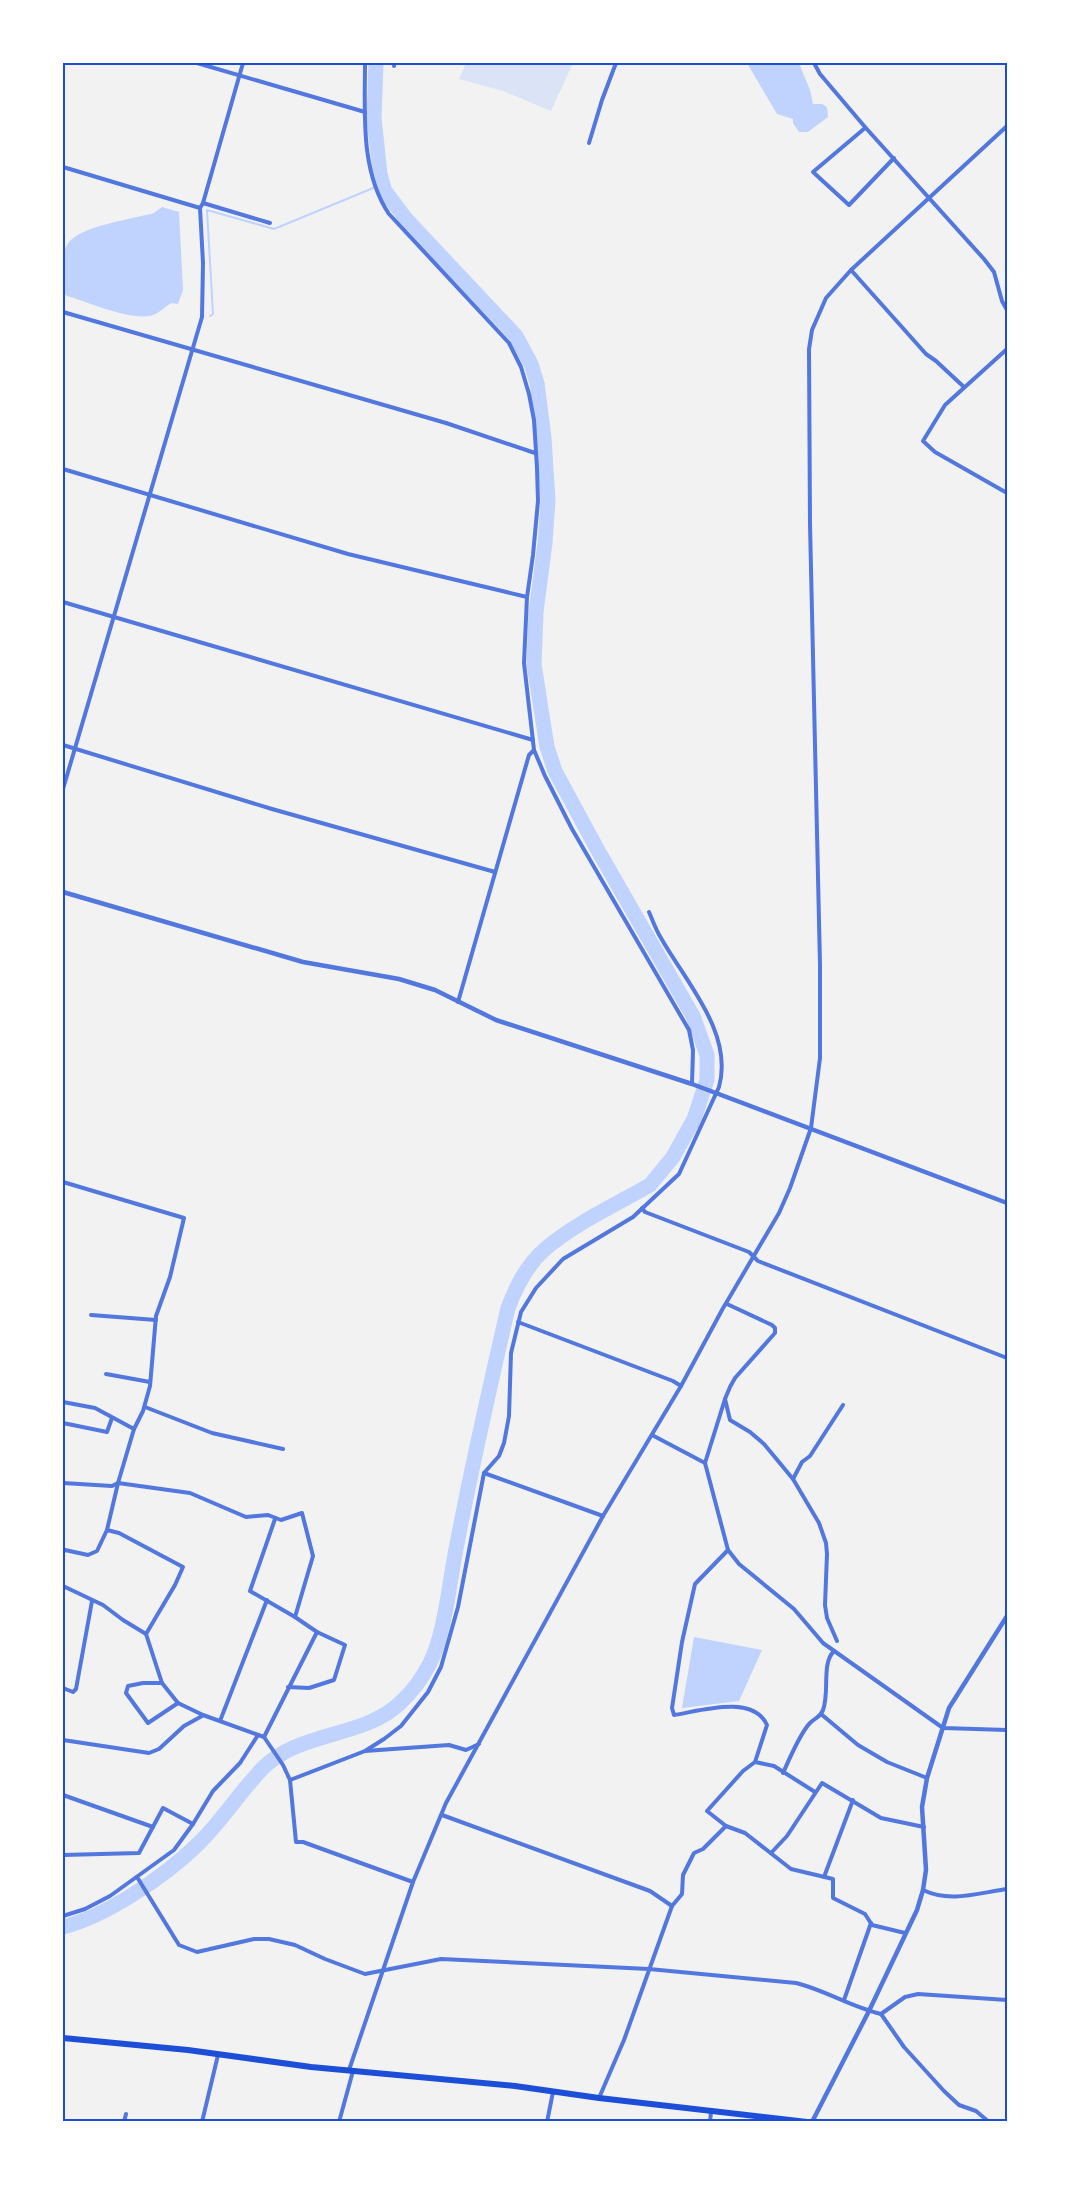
<svg xmlns="http://www.w3.org/2000/svg" width="1070" height="2185" font-family="Helvetica,sans-serif">
  <rect width="100%" height="100%" fill="#f2f2f2"/>
  <!-- green -->
  <polygon fill="#dbe4f7" points="466,63 573,63 551,111 503,91 459,79"/>
  <!-- water -->
  <g fill="#bfd3fe">
    <polygon points="747,63 799,63 810,90 813,104 822,104 827,107 828,117 808,132 799,132 793,123 793,119 777,114"/>
    <path d="M 162,207 L 179,212 L 183,290 L 178,304 L 172,303 C 165,306 160,313 153,315 C 133,322 88,302 67,296 L 63,292 C 63,277 60,258 67,245 C 77,226 134,219 154,213 Z"/>
    <polygon points="694,1637 762,1650 739,1701 682,1708"/>
  </g>
  <g fill="none" stroke-linecap="round" stroke-linejoin="round">
    <!-- stream -->
    <polyline stroke="#bfd3fe" stroke-width="2" points="210,316 213,314 207,210 274,229 383,184"/>
    <!-- river -->
    <path stroke="#bfd3fe" stroke-width="15" d="M 63,1927 C 107,1916 165,1876 197,1845 C 221,1822 239,1793 262,1769 C 298,1731 364,1738 400,1703 C 412,1692 423,1677 430,1663 C 445,1634 450,1577 457,1544 C 472,1465 490,1386 508,1308 C 516,1287 526,1266 544,1250 C 572,1225 617,1204 650,1185 L 673,1157 L 694,1119 L 707,1080 L 707,1055 L 693,1016 L 596,847 L 555,771 L 547,747 L 534,664 L 536,612 L 545,543 L 548,500 L 544,438 L 537,383 L 531,364 L 516,336 L 406,219 L 385,191 L 380,174 L 374,118 L 376,63"/>
    <!-- minor -->
    <g stroke="#5277de" stroke-width="4">
      <polyline points="197,63 365,112"/>
      <path d="M 365,63 C 365,113 360,171 389,214 L 509,343 L 521,367 L 529,394 L 534,420 L 537,468 L 538,501 L 533,555 L 527,597 L 524,663 L 534,750 L 545,776 L 572,829 L 689,1030 L 693,1050 L 692,1084"/>
      <polyline points="814,63 820,74 865,127 984,259 994,272 1002,301 1007,310"/>
      <polyline points="394,66 394,63"/>
      <polyline points="865,128 813,172 849,205 894,158"/>
      <polyline points="589,143 602,100 616,63"/>
      <polyline points="63,167 200,208"/>
      <polyline points="203,203 270,223"/>
      <polyline points="851,270 926,354 936,361 964,387"/>
      <polyline points="63,312 446,423 535,453"/>
      <polyline points="1007,349 945,405 923,441 935,452 1007,493"/>
      <polyline points="63,469 348,554 527,597"/>
      <polyline points="63,602 533,740"/>
      <polyline points="63,745 272,809 495,872"/>
      <polyline points="63,789 202,317 203,263 200,208 203,203 243,63"/>
      <polyline points="458,1002 529,755 534,750"/>
      <polyline points="63,1182 184,1218 170,1277 156,1316 150,1386 143,1411 134,1429 118,1483 107,1530 97,1551 88,1555 65,1550 63,1552"/>
      <polyline points="642,1208 645,1212 749,1252 758,1261 1007,1358"/>
      <polyline points="727,1304 772,1325 775,1328 775,1333 735,1378 730,1387 725,1399 730,1420 750,1432 764,1444 793,1479 819,1523 826,1543 827,1554 825,1605 827,1618 837,1641"/>
      <polyline points="91,1315 156,1320"/>
      <polyline points="518,1322 673,1381 681,1386"/>
      <polyline points="106,1374 150,1382"/>
      <polyline points="63,1402 95,1408 134,1429"/>
      <polyline points="145,1407 212,1433 283,1449"/>
      <polyline points="63,1423 107,1432 112,1418"/>
      <polyline points="652,1435 705,1463 728,1550 739,1564 794,1609 823,1643 943,1728 1007,1730"/>
      <polyline points="705,1463 725,1399"/>
      <polyline points="484,1473 603,1516"/>
      <polyline points="793,1479 802,1462 810,1456 843,1405"/>
      <polyline points="63,1483 112,1486 118,1483 190,1493 246,1517 268,1515 281,1520 302,1513 313,1556 295,1617 317,1632 345,1645 334,1680 309,1688 288,1687"/>
      <polyline points="275,1519 250,1591 295,1617"/>
      <polyline points="107,1530 119,1533 183,1567 175,1585 146,1634"/>
      <path d="M 728,1550 L 695,1584 L 682,1642 L 672,1708 L 674,1715 C 700,1711 753,1694 767,1725 L 755,1762 L 743,1771 L 707,1811 L 726,1826 L 745,1833 L 791,1869 L 833,1879 L 833,1898 L 865,1914 L 872,1925 L 905,1933"/>
      <polyline points="63,1586 103,1605 123,1620 146,1634 162,1683 178,1703 203,1715 264,1737 283,1765 290,1780 296,1842 303,1842 413,1882"/>
      <polyline points="162,1683 143,1683 128,1686 126,1693 148,1723 178,1703"/>
      <polyline points="63,1688 73,1692 76,1689 92,1601"/>
      <polyline points="821,1714 858,1745 887,1762 927,1778"/>
      <polyline points="220,1721 267,1600"/>
      <polyline points="264,1737 317,1632"/>
      <polyline points="63,1740 149,1753 159,1749 184,1726 202,1716"/>
      <polyline points="365,1751 449,1745 466,1750 479,1744"/>
      <polyline points="755,1762 774,1766 815,1792"/>
      <path d="M 783,1773 C 789,1760 800,1733 810,1723 C 816,1717 820,1718 823,1710 C 830,1691 821,1664 834,1651"/>
      <path d="M 290,1780 L 365,1751 L 384,1739 L 401,1726 L 428,1692 L 441,1667 L 458,1607 L 484,1473 L 499,1456 L 504,1443 L 509,1416 L 511,1353 L 521,1312 L 536,1288 L 563,1259 L 633,1217 L 679,1174 L 719,1087 C 734,1033 685,981 661,938 C 656,930 653,921 649,912"/>
      <polyline points="63,1795 153,1827"/>
      <polyline points="442,1815 650,1891 672,1906"/>
      <polyline points="771,1853 787,1836 822,1783 881,1818 924,1827"/>
      <polyline points="63,1855 139,1853 163,1808 193,1824"/>
      <path d="M 137,1877 L 179,1945 L 197,1952 L 254,1939 L 269,1939 L 295,1945 L 325,1959 L 365,1974 L 441,1959 L 649,1969 L 796,1983 C 825,1990 851,2007 881,2014 L 904,2047 L 944,2091 L 959,2105 L 976,2111 L 989,2122"/>
      <polyline points="824,1877 853,1800"/>
      <path d="M 923,1890 C 950,1903 978,1893 1007,1889"/>
      <polyline points="63,1916 85,1909 110,1896 174,1850 193,1824 213,1791 240,1763 258,1735"/>
      <polyline points="844,2000 871,1923"/>
      <polyline points="881,2014 905,1997 918,1994 1007,2000"/>
      <polyline points="349,2070 413,1882 446,1803 603,1516 681,1386 722,1310 779,1213 790,1188 811,1128 820,1058 820,965 810,524 809,349 812,330 826,298 851,270 1007,126"/>
      <polyline points="599,2098 624,2040 672,1906 682,1894 683,1875 694,1853 703,1849 726,1826"/>
      <polyline points="124,2122 126,2114"/>
      <polyline points="202,2122 218,2055"/>
      <polyline points="339,2122 353,2071"/>
      <polyline points="547,2122 553,2092"/>
      <polyline points="710,2122 711,2112"/>
    </g>
    <!-- tertiary -->
    <g stroke="#5277de" stroke-width="4.5">
      <polyline points="63,892 303,962 399,979 435,990 496,1020 692,1084 1007,1203"/>
      <polyline points="812,2122 869,2011 917,1910 923,1890 926,1870 922,1807 927,1778 949,1708 1007,1616"/>
    </g>
    <!-- primary -->
    <polyline stroke="#1d4ed8" stroke-width="6" points="63,2038 188,2050 311,2067 515,2086 599,2098 807,2122"/>
  </g>
  <!-- border -->
  <rect width="1070" height="2185" fill="none" stroke="#ffffff" stroke-width="129"/>
  <rect x="64" y="64" width="942" height="2056" fill="none" stroke="#1d4ed8" stroke-width="2"/>
</svg>
